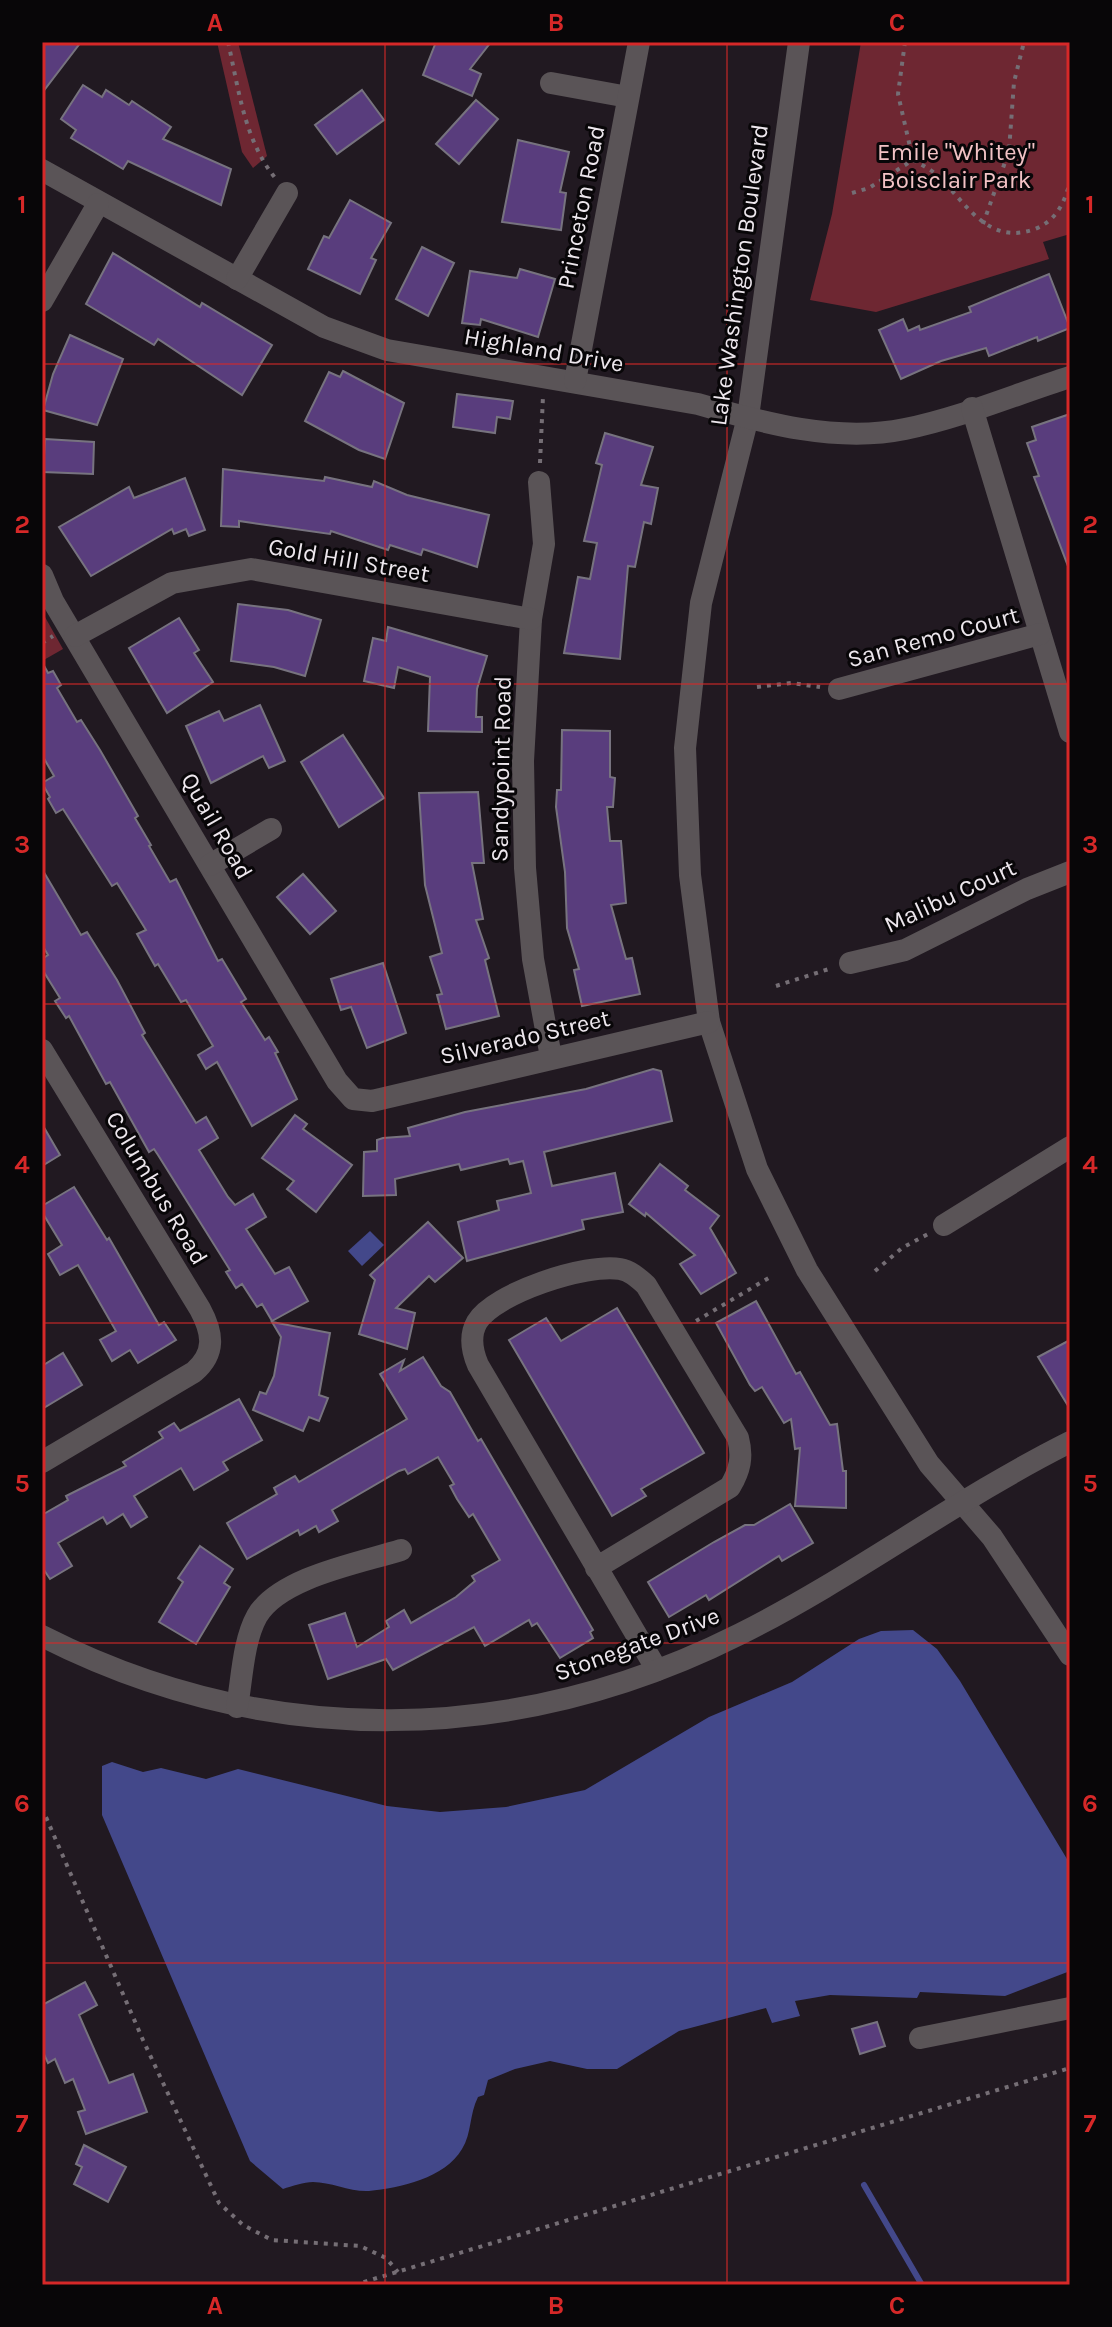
<svg xmlns="http://www.w3.org/2000/svg" width="1112" height="2327" font-family="Karla,sans-serif">
  <rect width="100%" height="100%" fill="#211921"/>
  <!-- green -->
  <g fill="#6e2732">
    <polygon points="217,42 238,42 267,156 253,168 242,152"/>
    <polygon points="861,42 1070,42 1070,234 1043,242 1049,259 876,312 810,300 832,214"/>
    <polygon points="45,617 63,649 42,661 42,619"/>
  </g>
  <!-- water -->
  <g fill="#43488a">
    <polygon points="370,1231 384,1245 362,1266 348,1251"/>
    <path d="M 913,1630 L 937,1649 L 960,1681 L 1070,1864 L 1070,1971 L 1005,1996 L 920,1992 L 917,1998 L 830,1995 L 795,2001 L 800,2016 L 772,2023 L 766,2008 L 679,2031 L 617,2069 L 587,2069 L 550,2061 L 515,2069 L 488,2080 L 484,2095 L 478,2097 C 469,2115 472,2133 462,2149 C 445,2178 400,2188 369,2191 C 350,2192 331,2182 313,2182 C 304,2182 292,2186 283,2189 L 250,2161 L 102,1815 L 102,1766 L 112,1762 L 143,1772 L 161,1768 L 206,1779 L 238,1769 L 387,1806 L 440,1812 L 506,1807 L 585,1790 L 709,1717 L 792,1682 L 859,1639 L 881,1631 Z"/>
  </g>
  <g fill="none" stroke-linecap="round" stroke-linejoin="round">
    <!-- stream -->
    <polyline stroke="#43488a" stroke-width="6" points="864,2185 922,2285"/>
  </g>
  <!-- building -->
  <g fill="#593d7d" stroke="#77737f" stroke-width="2">
    <polygon points="42,42 81,42 42,93"/>
    <polygon points="436,42 491,42 470,69 481,74 472,96 423,75"/>
    <polygon points="83,85 102,97 106,90 129,105 132,101 171,127 163,139 231,169 221,205 128,161 123,169 71,138 76,130 61,119"/>
    <polygon points="362,90 384,120 337,154 315,125"/>
    <polygon points="476,100 498,119 459,164 436,144"/>
    <polygon points="518,140 569,152 560,192 566,193 561,230 502,222"/>
    <polygon points="350,200 391,223 371,258 376,260 360,294 308,269 324,236 329,238"/>
    <polygon points="422,247 454,263 428,316 396,299"/>
    <polygon points="113,253 200,307 202,303 272,345 242,395 158,339 154,345 86,304"/>
    <polygon points="520,269 555,279 538,337 481,319 480,325 462,323 470,271 517,278"/>
    <polygon points="1049,274 1070,328 1038,341 1037,337 989,356 986,348 941,361 901,379 879,330 903,319 908,331 919,326 920,330 971,312 969,307"/>
    <polygon points="70,335 123,359 97,425 43,410 53,374"/>
    <polygon points="343,371 404,403 385,459 359,450 305,421 329,372 340,377"/>
    <polygon points="457,394 513,401 510,419 497,417 495,433 453,427"/>
    <polygon points="1070,414 1070,565 1068,566 1034,477 1039,476 1027,443 1036,440 1032,427"/>
    <polygon points="605,433 653,447 641,485 658,488 651,524 644,522 635,567 628,566 620,659 564,653 578,577 590,579 597,543 584,541 602,465 596,463"/>
    <polygon points="45,439 94,442 93,474 43,472"/>
    <polygon points="223,469 324,481 325,477 372,487 374,481 407,495 489,515 477,567 423,549 421,555 390,545 388,550 331,531 330,534 239,521 239,527 221,526"/>
    <polygon points="185,478 205,530 189,536 186,529 174,534 172,529 91,576 59,527 129,487 134,498"/>
    <polygon points="238,604 288,610 321,620 305,676 274,667 231,661"/>
    <polygon points="179,618 199,650 194,653 213,682 167,713 129,648"/>
    <polygon points="388,627 487,656 477,689 476,717 482,717 482,732 428,731 430,677 398,667 394,688 364,681 373,638 386,641"/>
    <polygon points="42,662 48,673 53,671 61,685 57,688 77,722 81,720 100,750 138,816 135,818 151,845 149,846 170,882 176,879 218,961 222,959 246,999 241,1002 265,1040 269,1037 278,1052 275,1053 297,1099 252,1126 217,1062 206,1069 198,1055 213,1046 186,1000 181,1002 158,964 155,966 137,934 146,930 117,883 112,886 63,809 56,813 48,799 50,797 42,783 54,776 42,755"/>
    <polygon points="260,705 285,761 269,768 263,756 211,783 186,726 219,711 224,721"/>
    <polygon points="562,730 610,731 610,777 615,778 613,807 607,807 610,841 621,841 626,903 611,905 626,959 632,958 640,994 582,1006 574,970 579,969 567,928 565,872 556,807 557,790 561,790"/>
    <polygon points="343,735 384,798 339,827 301,762"/>
    <polygon points="478,792 484,863 472,863 483,919 476,920 489,958 485,960 499,1016 446,1029 437,995 442,994 430,957 442,953 425,885 419,793"/>
    <polygon points="42,869 81,935 87,932 117,980 145,1033 142,1035 196,1123 206,1117 218,1138 199,1150 228,1197 235,1205 253,1194 266,1217 246,1229 275,1274 289,1267 308,1301 272,1321 262,1304 257,1307 242,1284 236,1288 226,1272 230,1270 158,1155 154,1149 149,1152 110,1082 106,1084 69,1016 66,1018 55,1001 60,998 42,969 42,959 48,955 42,945"/>
    <polygon points="303,874 336,911 310,934 277,897"/>
    <polygon points="383,963 406,1033 367,1048 351,1007 341,1010 331,979"/>
    <polygon points="653,1069 661,1071 672,1121 544,1152 552,1186 615,1173 623,1212 582,1220 584,1229 467,1261 458,1222 499,1210 497,1201 531,1193 523,1161 510,1164 508,1159 461,1170 459,1164 395,1179 396,1195 363,1196 364,1152 377,1151 377,1140 383,1138 410,1136 408,1128 465,1112 586,1089"/>
    <polygon points="295,1115 307,1124 303,1129 352,1165 316,1212 287,1189 294,1181 262,1158"/>
    <polygon points="42,1124 60,1155 42,1166"/>
    <polygon points="660,1164 688,1186 685,1190 719,1216 710,1228 736,1273 701,1294 680,1264 695,1255 646,1213 645,1216 629,1204"/>
    <polygon points="74,1187 107,1240 109,1238 159,1325 164,1322 176,1340 138,1363 130,1350 112,1361 100,1340 116,1331 78,1265 60,1275 48,1254 62,1245 42,1212 42,1206"/>
    <polygon points="428,1222 463,1258 435,1282 429,1276 396,1308 415,1313 407,1349 359,1334 375,1280 370,1275"/>
    <polygon points="756,1301 796,1374 800,1372 830,1425 837,1424 843,1471 846,1471 846,1508 795,1506 800,1448 795,1449 791,1419 784,1423 762,1387 755,1391 750,1385 716,1323"/>
    <polygon points="617,1308 704,1453 641,1489 646,1496 612,1516 509,1340 546,1318 561,1341"/>
    <polygon points="272,1322 330,1333 319,1395 328,1398 319,1421 309,1417 303,1431 253,1410 260,1392 266,1394 274,1376 281,1337"/>
    <polygon points="1070,1340 1070,1409 1038,1357"/>
    <polygon points="63,1353 82,1385 42,1409 42,1366"/>
    <polygon points="423,1357 441,1386 450,1392 478,1441 481,1439 593,1630 590,1632 593,1638 560,1658 537,1623 532,1626 529,1620 485,1646 474,1627 393,1670 386,1659 328,1679 309,1625 345,1613 357,1647 389,1627 386,1621 404,1610 411,1623 456,1597 475,1581 472,1576 500,1560 473,1514 469,1517 457,1499 450,1486 454,1484 438,1457 408,1474 405,1469 399,1471 332,1510 338,1521 319,1532 316,1526 300,1535 298,1530 247,1559 227,1523 277,1494 274,1488 295,1476 299,1482 407,1419 380,1374 404,1360 400,1371"/>
    <polygon points="239,1399 262,1440 223,1462 228,1470 194,1490 181,1468 134,1496 147,1517 131,1527 123,1514 107,1524 103,1517 58,1543 72,1566 50,1579 42,1567 42,1515 68,1500 66,1496 126,1466 123,1462 163,1438 159,1432 174,1423 180,1431"/>
    <polygon points="790,1504 813,1543 782,1561 779,1556 709,1600 706,1595 669,1617 648,1582 714,1542 745,1525 754,1525"/>
    <polygon points="200,1546 233,1569 224,1583 230,1587 196,1644 159,1622 183,1582 178,1578"/>
    <polygon points="85,1982 97,2005 79,2015 109,2083 133,2074 147,2112 86,2134 78,2112 85,2110 73,2079 65,2083 55,2059 48,2063 42,2050 42,2005"/>
    <polygon points="877,2022 885,2046 860,2054 852,2029"/>
    <polygon points="84,2145 126,2167 108,2202 74,2184 82,2167 76,2164"/>
  </g>
  <g fill="none" stroke-linecap="round" stroke-linejoin="round">
    <!-- path -->
    <g stroke="#756e75" stroke-width="4" stroke-dasharray="4 6" stroke-linecap="butt">
      <path d="M 228,42 C 239,90 244,140 276,179"/>
      <path d="M 905,42 L 898,94 L 913,160 C 922,165 932,170 939,177 C 967,204 988,246 1035,229 C 1057,220 1064,203 1070,182"/>
      <polyline points="852,193 869,188 913,160"/>
      <polyline points="983,224 1009,151 1014,82 1024,42"/>
      <polyline points="540,463 543,396"/>
      <polyline points="42,643 53,636"/>
      <polyline points="757,687 791,683 820,687"/>
      <polyline points="776,986 832,968"/>
      <polyline points="875,1271 902,1248 928,1234"/>
      <polyline points="696,1321 772,1276"/>
      <polyline points="42,1808 143,2040 219,2203 243,2225 272,2240 360,2246 386,2258 398,2272"/>
      <polyline points="354,2285 1070,2068"/>
    </g>
    <!-- minor -->
    <g stroke="#5a5457" stroke-width="22">
      <polyline points="799,42 748,417 701,603 685,748 690,875 709,1022 757,1169 807,1270 929,1464 992,1537 1070,1655"/>
      <polyline points="551,83 628,97"/>
      <path d="M 42,170 L 324,327 L 387,350 L 698,404 C 763,423 837,443 905,429 C 960,418 1016,394 1070,377"/>
      <polyline points="237,279 287,193"/>
      <polyline points="42,301 98,204"/>
      <polyline points="575,381 639,42"/>
      <polyline points="972,408 1070,732"/>
      <polyline points="539,482 544,544 531,619 523,761 525,868 533,959 551,1057"/>
      <polyline points="42,575 53,601 337,1081 353,1099 372,1101 709,1022"/>
      <polyline points="75,636 172,583 251,569 531,619"/>
      <polyline points="839,689 1040,634"/>
      <polyline points="210,865 271,829"/>
      <polyline points="850,963 905,950 1027,889 1070,872"/>
      <path d="M 42,1050 L 200,1309 C 213,1333 216,1353 194,1372 L 42,1462"/>
      <polyline points="944,1225 1070,1147"/>
      <path d="M 596,1568 L 730,1487 C 740,1470 743,1457 738,1438 L 646,1285 C 638,1278 631,1271 620,1269 C 587,1263 494,1293 477,1322 C 469,1336 472,1351 478,1365 L 657,1670"/>
      <path d="M 42,1636 C 267,1750 515,1747 740,1634 C 854,1577 956,1499 1070,1442"/>
      <path d="M 237,1707 C 242,1679 243,1641 257,1616 C 280,1577 360,1563 401,1550"/>
      <polyline points="920,2038 1070,2008"/>
    </g>
  </g>
  <!-- grid -->
  <path fill="none" stroke="#d62828" stroke-width="2" stroke-opacity="0.55" d="M 385,42 L 385,2285M 727,42 L 727,2285M 42,364 L 1070,364M 42,684 L 1070,684M 42,1004 L 1070,1004M 42,1323 L 1070,1323M 42,1643 L 1070,1643M 42,1963 L 1070,1963"/>
  <g text-anchor="middle" dominant-baseline="central" stroke-width="6" stroke-linejoin="round" paint-order="stroke">
    <!-- park labels -->
    <g font-size="24" fill="#f2c2c5" stroke="#080608">
      <text x="956" y="152">Emile "Whitey"<tspan x="956" dy="28">Boisclair Park</tspan></text>
    </g>
    <!-- street labels -->
    <g font-size="24" fill="#ede7ed" stroke="#080608">
      <text transform="translate(581 207) rotate(-79)">Princeton Road</text>
      <text transform="translate(739 275) rotate(-82)">Lake Washington Boulevard</text>
      <text transform="translate(544 350) rotate(10)">Highland Drive</text>
      <text transform="translate(349 560) rotate(10)">Gold Hill Street</text>
      <text transform="translate(933 637) rotate(-15)">San Remo Court</text>
      <text transform="translate(501 769) rotate(-89)">Sandypoint Road</text>
      <text transform="translate(217 826) rotate(60)">Quail Road</text>
      <text transform="translate(950 896) rotate(-25)">Malibu Court</text>
      <text transform="translate(525 1037) rotate(-13)">Silverado Street</text>
      <text transform="translate(157 1188) rotate(59)">Columbus Road</text>
      <text transform="translate(637 1644) rotate(-20)">Stonegate Drive</text>
    </g>
  </g>
  <!-- border -->
  <rect width="1112" height="2327" fill="none" stroke="#080608" stroke-width="88"/>
  <rect x="44" y="44" width="1024" height="2239" fill="none" stroke="#d62828" stroke-width="3"/>
  <g font-size="26" text-anchor="middle" font-weight="bold" fill="#d62828">
    <text x="215" y="31">A</text>
    <text x="556" y="31">B</text>
    <text x="897" y="31">C</text>
    <text x="22" y="213">1</text>
    <text x="1090" y="213">1</text>
    <text x="22" y="533">2</text>
    <text x="1090" y="533">2</text>
    <text x="22" y="853">3</text>
    <text x="1090" y="853">3</text>
    <text x="22" y="1173">4</text>
    <text x="1090" y="1173">4</text>
    <text x="22" y="1492">5</text>
    <text x="1090" y="1492">5</text>
    <text x="22" y="1812">6</text>
    <text x="1090" y="1812">6</text>
    <text x="22" y="2132">7</text>
    <text x="1090" y="2132">7</text>
    <text x="215" y="2314">A</text>
    <text x="556" y="2314">B</text>
    <text x="897" y="2314">C</text>
  </g>
</svg>
